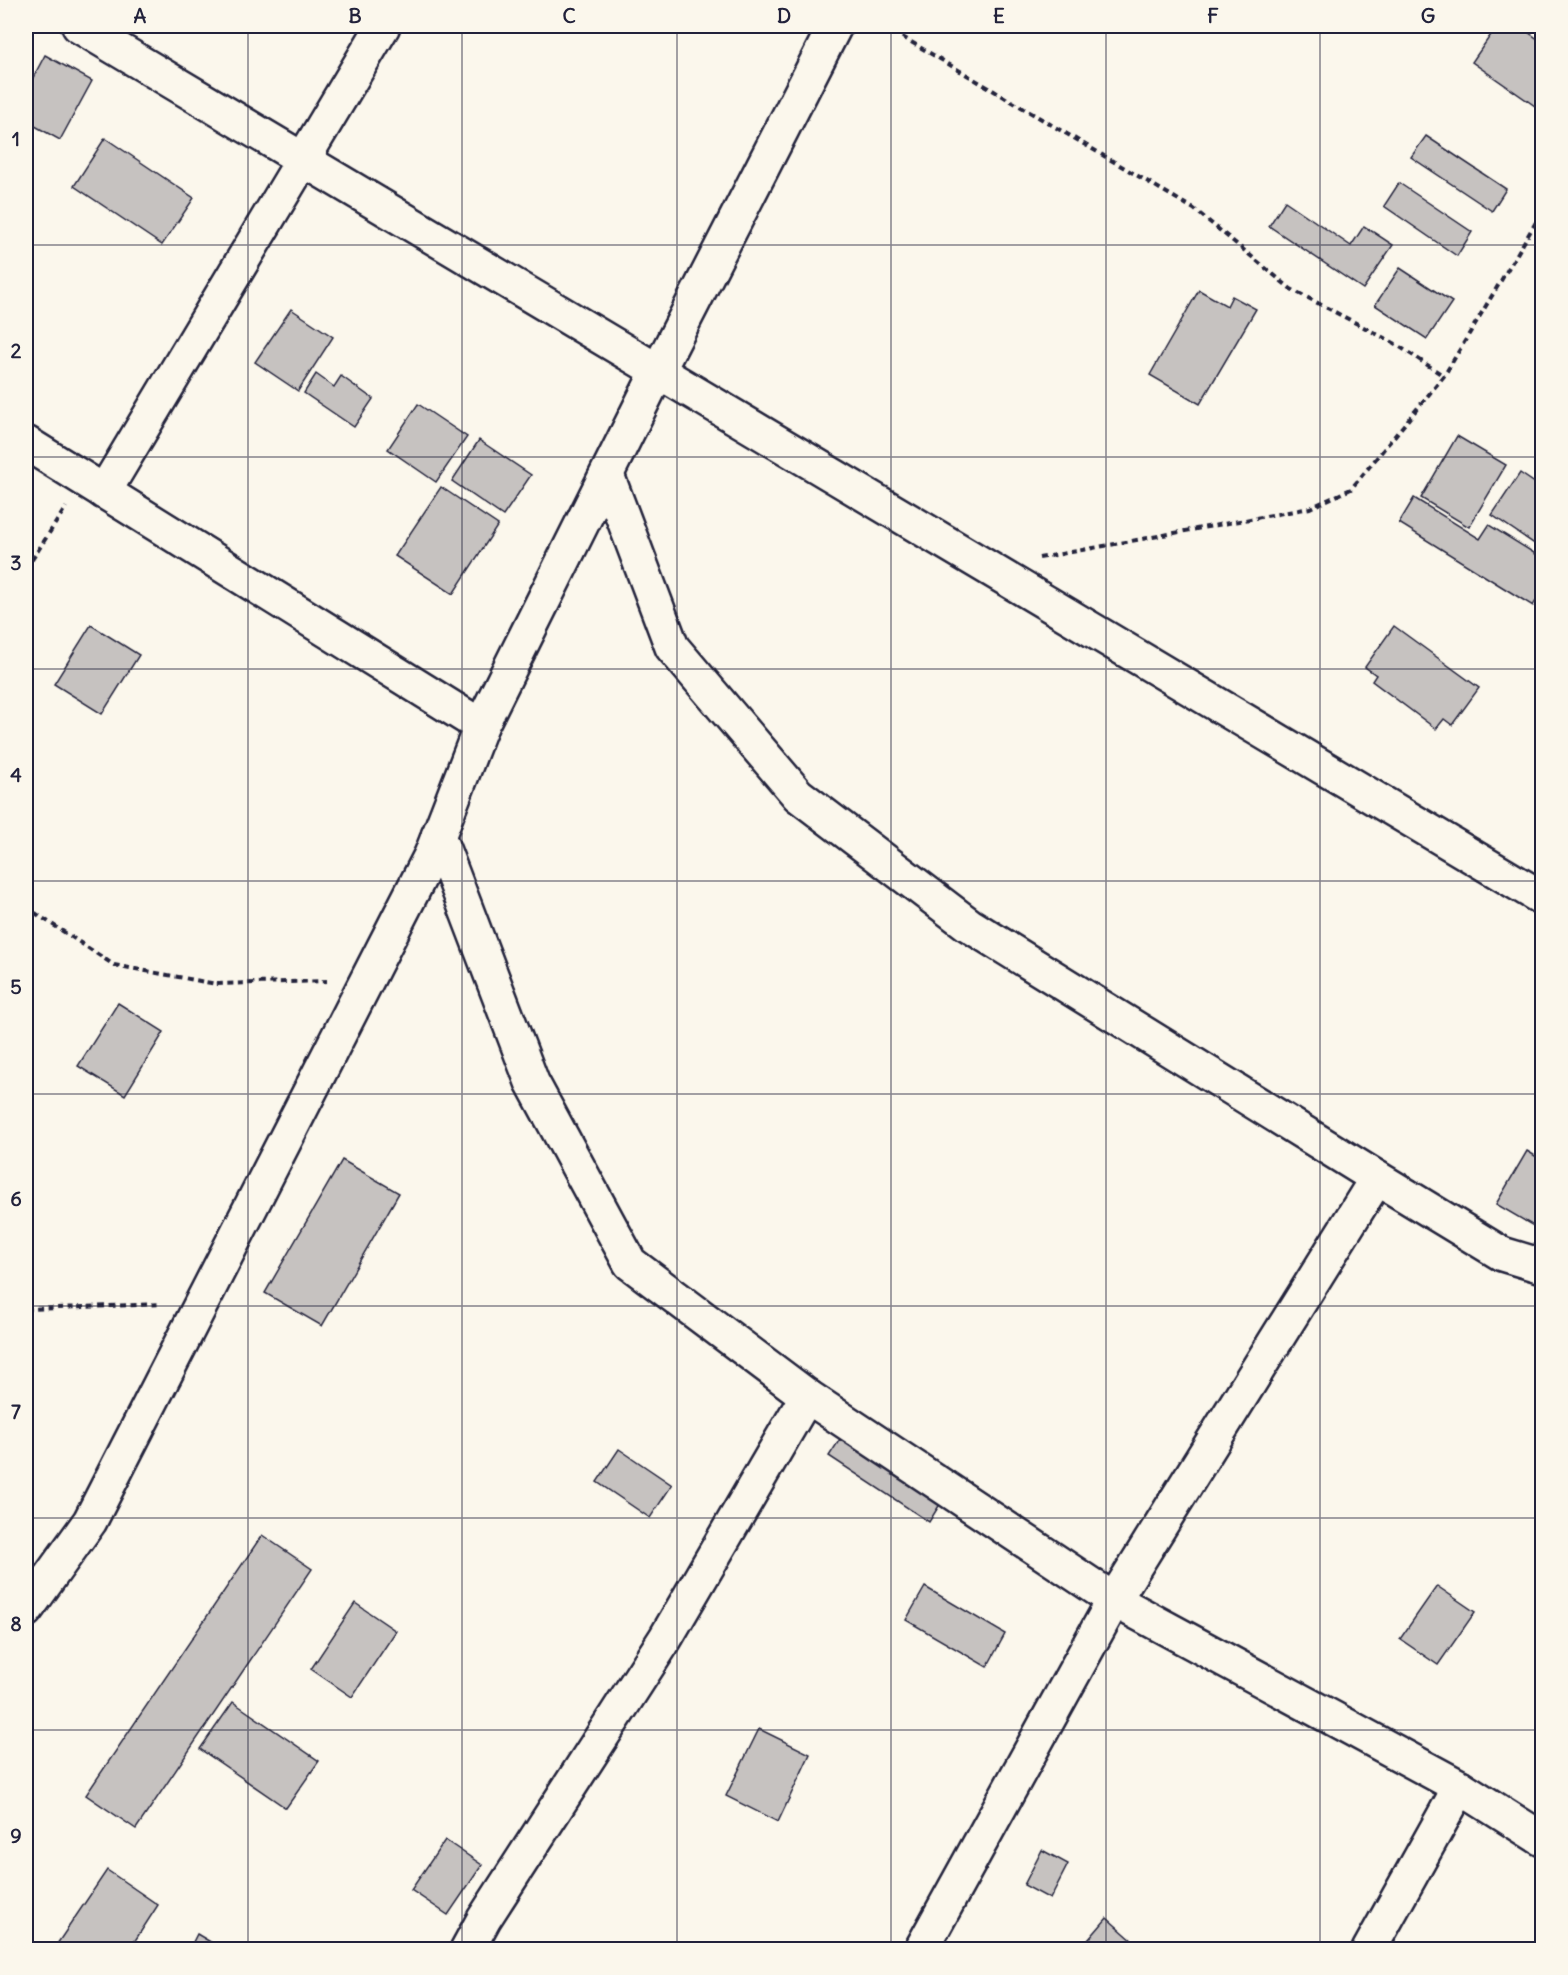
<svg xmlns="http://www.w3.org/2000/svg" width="1568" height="1975" font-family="Delius,sans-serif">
  <rect width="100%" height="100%" fill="#fbf7ec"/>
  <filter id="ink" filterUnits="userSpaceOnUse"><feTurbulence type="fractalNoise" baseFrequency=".0167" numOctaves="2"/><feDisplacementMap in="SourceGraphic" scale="12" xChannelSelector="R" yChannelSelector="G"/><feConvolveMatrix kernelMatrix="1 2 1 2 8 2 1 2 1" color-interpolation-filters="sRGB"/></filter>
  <g filter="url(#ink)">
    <!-- building -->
    <g fill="#c6c2c0" stroke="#22223b" stroke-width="1.5">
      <polygon points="1497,26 1519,26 1542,42 1542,95 1535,106 1472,62"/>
      <polygon points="45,55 92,81 60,140 26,121 26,91"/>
      <polygon points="1426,136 1506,189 1492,211 1411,157"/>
      <polygon points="105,138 194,198 162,245 74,186"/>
      <polygon points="1399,183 1472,232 1457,256 1384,206"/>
      <polygon points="1285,201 1351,246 1364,226 1393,245 1363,289 1269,226"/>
      <polygon points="1400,268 1452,302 1427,339 1375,305"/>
      <polygon points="1199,290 1227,306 1232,296 1256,309 1200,404 1150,375"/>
      <polygon points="291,309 333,337 298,391 255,362"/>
      <polygon points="316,374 334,387 341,376 373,399 354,427 304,393"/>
      <polygon points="418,404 467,437 436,482 388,449"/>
      <polygon points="1457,436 1506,465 1469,527 1421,498"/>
      <polygon points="479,440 531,475 503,516 452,481"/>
      <polygon points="1520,473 1542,488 1542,549 1492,515"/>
      <polygon points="441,487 498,525 453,594 395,556"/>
      <polygon points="1414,498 1480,539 1489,525 1542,558 1542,590 1533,606 1399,523"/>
      <polygon points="91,625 139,655 102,714 54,684"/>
      <polygon points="1394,626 1479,688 1452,725 1444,719 1436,729 1372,681 1376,675 1365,667"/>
      <polygon points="118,1003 164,1032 125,1095 78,1066"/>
      <polygon points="1527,1151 1542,1160 1542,1231 1496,1204"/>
      <polygon points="342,1160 399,1193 322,1326 265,1293"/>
      <polygon points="842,1436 942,1501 929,1522 829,1456"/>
      <polygon points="619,1449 672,1485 650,1518 597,1482"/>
      <polygon points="262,1535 312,1569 136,1829 86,1795"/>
      <polygon points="1437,1586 1475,1612 1438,1665 1400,1639"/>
      <polygon points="925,1587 1005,1634 987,1667 906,1620"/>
      <polygon points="355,1603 396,1631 352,1697 311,1669"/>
      <polygon points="233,1702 319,1761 286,1808 200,1749"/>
      <polygon points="759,1729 810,1754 778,1822 726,1796"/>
      <polygon points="445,1840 482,1865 448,1915 411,1890"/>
      <polygon points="1042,1850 1068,1864 1050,1899 1024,1885"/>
      <polygon points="107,1870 158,1905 129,1950 53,1950"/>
      <polygon points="1107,1918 1143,1950 1088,1950 1083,1946"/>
      <polygon points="197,1934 224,1950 189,1950"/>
    </g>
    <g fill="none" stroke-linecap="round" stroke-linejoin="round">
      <defs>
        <g id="street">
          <polyline points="79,26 1542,898"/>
          <polyline points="26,443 481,726"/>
          <polyline points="607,475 672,647 798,795 969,925 1377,1178 1502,1254 1542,1266"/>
          <polyline points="104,492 383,26"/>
          <polyline points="438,836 532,1082 630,1263 807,1396 1114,1600 1460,1787 1542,1839"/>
          <polyline points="26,1610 90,1521 431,855 481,726 658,371 835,26"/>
          <polyline points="467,1950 484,1919 665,1639 807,1396"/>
          <polyline points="921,1950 1114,1600 1377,1178"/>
          <polyline points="1369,1950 1460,1787"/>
        </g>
      </defs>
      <!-- street casing -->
      <use href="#street" stroke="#22223b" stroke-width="38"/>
      <!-- path -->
      <g stroke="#22223b" stroke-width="4" stroke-dasharray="6 4.5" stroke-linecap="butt">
        <polyline points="884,26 1194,209 1291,289 1394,343 1444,376"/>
        <polyline points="1039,558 1310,508 1351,489 1444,376 1542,212"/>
        <polyline points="26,569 66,507"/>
        <polyline points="26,907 114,965 216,984 327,981"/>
        <polyline points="26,1307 31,1309 162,1304"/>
      </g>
      <!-- street -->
      <use href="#street" stroke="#fbf7ec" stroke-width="33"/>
    </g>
  </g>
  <!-- grid -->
  <path fill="none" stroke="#22223b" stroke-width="1.5" stroke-opacity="0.55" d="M 248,26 L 248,1950M 462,26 L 462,1950M 677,26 L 677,1950M 891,26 L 891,1950M 1106,26 L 1106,1950M 1320,26 L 1320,1950M 26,245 L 1542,245M 26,457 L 1542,457M 26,669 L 1542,669M 26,881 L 1542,881M 26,1094 L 1542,1094M 26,1306 L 1542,1306M 26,1518 L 1542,1518M 26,1730 L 1542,1730"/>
  <!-- margin -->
  <rect width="1568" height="1975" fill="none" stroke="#fbf7ec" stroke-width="66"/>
  <rect x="33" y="33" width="1502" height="1909" fill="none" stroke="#22223b" stroke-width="2"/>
  <g font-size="20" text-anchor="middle" font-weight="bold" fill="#22223b">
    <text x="140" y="23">A</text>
    <text x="355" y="23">B</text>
    <text x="569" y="23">C</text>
    <text x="784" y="23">D</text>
    <text x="999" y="23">E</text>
    <text x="1213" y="23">F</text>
    <text x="1428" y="23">G</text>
    <text x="16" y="146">1</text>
    <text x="16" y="358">2</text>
    <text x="16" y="570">3</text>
    <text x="16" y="782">4</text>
    <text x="16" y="994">5</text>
    <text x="16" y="1206">6</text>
    <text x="16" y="1419">7</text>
    <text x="16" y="1631">8</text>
    <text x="16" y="1843">9</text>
  </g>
</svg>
